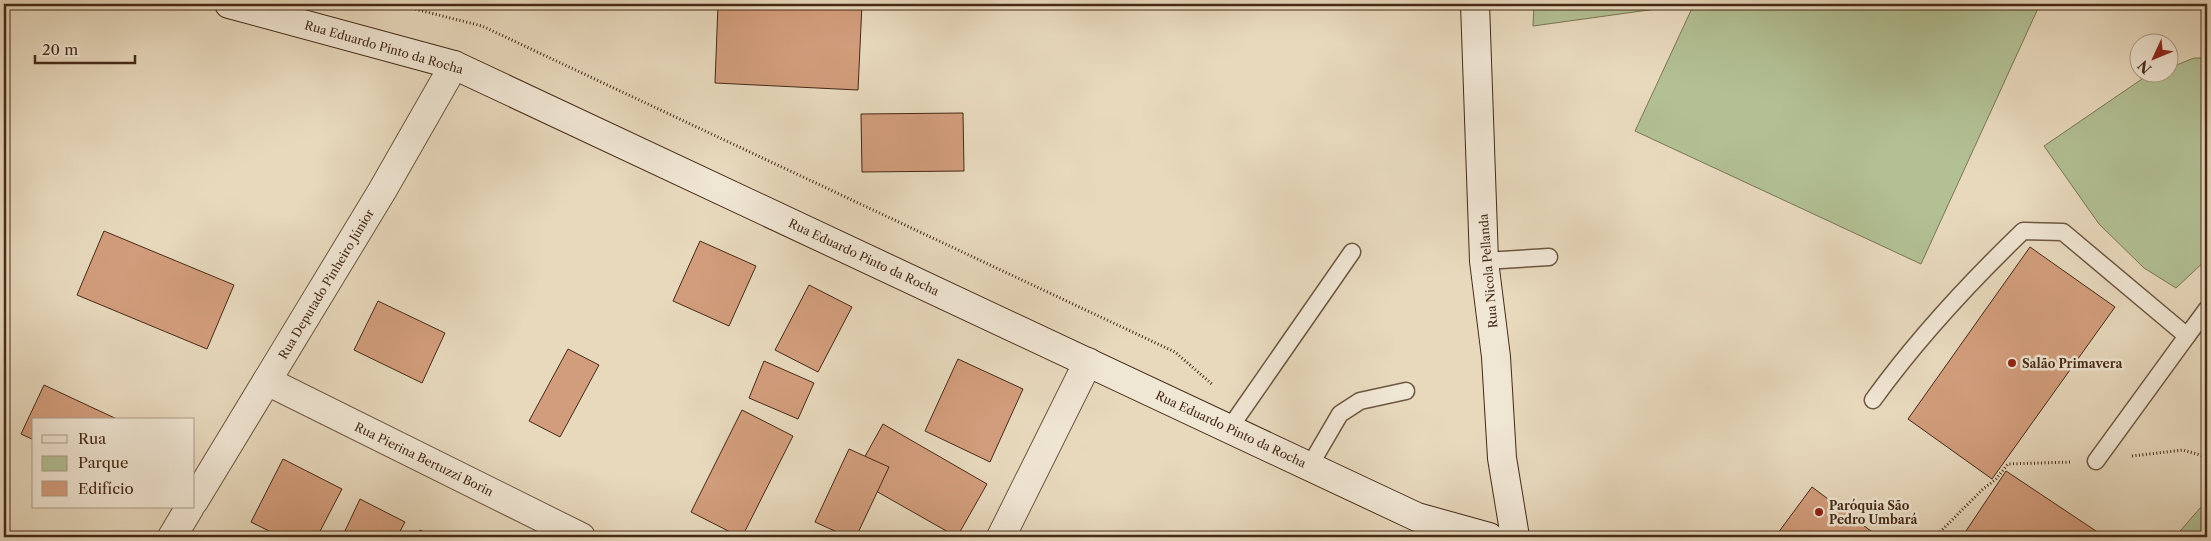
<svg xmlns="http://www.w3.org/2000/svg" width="2211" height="541" font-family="'Libre Caslon Text',serif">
  <rect width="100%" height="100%" fill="#e8d9bd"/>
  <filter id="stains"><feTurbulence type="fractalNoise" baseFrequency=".004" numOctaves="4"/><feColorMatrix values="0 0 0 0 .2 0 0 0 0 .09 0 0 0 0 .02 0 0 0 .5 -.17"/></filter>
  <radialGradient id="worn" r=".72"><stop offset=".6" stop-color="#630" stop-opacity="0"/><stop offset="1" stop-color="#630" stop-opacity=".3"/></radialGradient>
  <!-- green -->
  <g fill="#b2c094" stroke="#7c7556">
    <polygon points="1534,4 1692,4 1533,26"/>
    <polygon points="1694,4 2040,4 1921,264 1635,131"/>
    <polygon points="2194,58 2207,58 2207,259 2176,288 2144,268 2099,224 2044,146 2142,79 2158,73 2168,72 2169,68"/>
    <polygon points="2207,500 2207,537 2175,537"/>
  </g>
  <!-- building -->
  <g fill="#d29d7c" stroke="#462a17">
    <polygon points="718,4 862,4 858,90 715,83"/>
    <polygon points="963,113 964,171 862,172 861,114"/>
    <polygon points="104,231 234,285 207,349 77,295"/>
    <polygon points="700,241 756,266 729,326 673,301"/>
    <polygon points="2030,247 2115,307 1992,479 1908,419"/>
    <polygon points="809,285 852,307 818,372 775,350"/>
    <polygon points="378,301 445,333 422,383 354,350"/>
    <polygon points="568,349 599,365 560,437 529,421"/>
    <polygon points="958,359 1023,389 990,462 925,431"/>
    <polygon points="764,361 814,383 798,419 749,398"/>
    <polygon points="44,385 119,420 34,420 34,440 21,434"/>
    <polygon points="742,410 793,436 742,537 740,537 691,512"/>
    <polygon points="883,424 987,484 957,537 853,478"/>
    <polygon points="849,449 889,467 856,537 848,537 815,522"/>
    <polygon points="283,459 342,489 317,537 281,537 251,522"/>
    <polygon points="2006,471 2102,535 2100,537 1962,537"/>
    <polygon points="1812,487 1879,537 1775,537"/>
    <polygon points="360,499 405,522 397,537 353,537 344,533"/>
    <polygon points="420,530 434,537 416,537"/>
  </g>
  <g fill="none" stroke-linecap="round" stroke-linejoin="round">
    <defs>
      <g id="service">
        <polyline points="1484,261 1549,257"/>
        <polyline points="2187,336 2207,309"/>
        <path d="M 1873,400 C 1917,339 1968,284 2023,231 L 2063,232 L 2187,336 L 2096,461"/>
        <polyline points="1229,429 1352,252"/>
        <polyline points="1309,467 1340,414 1360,401 1406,391"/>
      </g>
      <g id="minor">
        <polyline points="267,381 581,537"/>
        <polyline points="1001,537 1088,362"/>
      </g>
      <g id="tertiary">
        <polyline points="194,501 382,191 454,65"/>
        <polyline points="172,537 190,507"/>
      </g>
      <g id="secondary">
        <polyline points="229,4 454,65 1417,517 1489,537"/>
        <polyline points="1475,4 1484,261 1496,357 1502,458 1515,537"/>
      </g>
    </defs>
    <!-- service casing -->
    <use href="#service" stroke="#6e5640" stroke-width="19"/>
    <!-- minor casing -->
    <use href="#minor" stroke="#6e5640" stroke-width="30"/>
    <!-- tertiary casing -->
    <use href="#tertiary" stroke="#6e5640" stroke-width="30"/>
    <!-- secondary casing -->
    <use href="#secondary" stroke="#462a17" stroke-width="30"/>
    <!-- path -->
    <g stroke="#462a17" stroke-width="3" stroke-dasharray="1 2.5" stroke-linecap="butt">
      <polyline points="395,4 482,26 1175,352 1213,385"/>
      <polyline points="2132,456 2183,450 2207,457"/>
      <polyline points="1935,537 1983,489 1996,479 2008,464 2071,462"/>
    </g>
    <!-- service -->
    <use href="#service" stroke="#f0e6d4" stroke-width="16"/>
    <!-- minor -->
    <use href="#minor" stroke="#f0e6d4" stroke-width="28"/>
    <!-- tertiary -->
    <use href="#tertiary" stroke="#f0e6d4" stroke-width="28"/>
    <!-- secondary -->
    <use href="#secondary" stroke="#f0e6d4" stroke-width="28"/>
  </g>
  <!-- markers -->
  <g fill="#8f2418" stroke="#f0e6d4" stroke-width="2">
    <circle cx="2012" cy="363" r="5"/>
    <circle cx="1819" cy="512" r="5"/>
  </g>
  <g text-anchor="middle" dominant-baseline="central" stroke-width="5" stroke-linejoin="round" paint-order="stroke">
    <!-- street labels -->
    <g font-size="12" fill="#462a17" stroke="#f0e6d4">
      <text transform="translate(384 47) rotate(16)">Rua Eduardo Pinto da Rocha</text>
      <text transform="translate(864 257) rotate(25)">Rua Eduardo Pinto da Rocha</text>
      <text transform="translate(1488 271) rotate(-95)">Rua Nicola Pellanda</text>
      <text transform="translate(326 284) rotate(-59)">Rua Deputado Pinheiro Júnior</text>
      <text transform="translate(1231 429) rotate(25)">Rua Eduardo Pinto da Rocha</text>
      <text transform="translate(424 459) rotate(26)">Rua Pierina Bertuzzi Borin</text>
    </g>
    <!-- poi labels -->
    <g font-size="12" font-weight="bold" fill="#462a17" stroke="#f0e6d4" text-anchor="start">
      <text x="2022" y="363">Salão Primavera</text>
      <text x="1829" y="505">Paróquia São<tspan x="1829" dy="14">Pedro Umbará</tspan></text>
    </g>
  </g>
  <!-- margin -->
  <rect width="2211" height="541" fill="none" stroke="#e8d9bd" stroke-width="20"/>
  <rect x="5" y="5" width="2201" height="531" fill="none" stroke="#462a17" stroke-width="2.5"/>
  <rect x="10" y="10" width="2191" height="521" fill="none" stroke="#462a17"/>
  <!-- legend -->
  <rect x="32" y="418" width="162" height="90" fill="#f0e6d4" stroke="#ac9b88"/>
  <rect x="42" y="435" width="25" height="8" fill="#f0e6d4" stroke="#ac9b88"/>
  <text x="78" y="444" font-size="15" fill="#462a17">Rua</text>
  <rect x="42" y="456" width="25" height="15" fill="#b2c094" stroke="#ac9b88"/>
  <text x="78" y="468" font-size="15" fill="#462a17">Parque</text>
  <rect x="42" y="481" width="25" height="15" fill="#d29d7c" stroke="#ac9b88"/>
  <text x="78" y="494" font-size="15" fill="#462a17">Edifício</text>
  <!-- north arrow -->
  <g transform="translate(2154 58) rotate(226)"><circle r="24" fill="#f0e6d4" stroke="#ac9b88"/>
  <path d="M0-4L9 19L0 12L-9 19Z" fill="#8f2418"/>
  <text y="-8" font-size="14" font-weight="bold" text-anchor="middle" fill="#462a17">N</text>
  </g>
  <!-- scale -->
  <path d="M35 55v8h100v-8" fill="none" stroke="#462a17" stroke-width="2.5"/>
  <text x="42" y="55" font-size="15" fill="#462a17" stroke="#f0e6d4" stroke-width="4" paint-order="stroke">20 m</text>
  <rect width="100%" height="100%" filter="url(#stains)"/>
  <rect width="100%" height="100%" fill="url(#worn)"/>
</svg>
